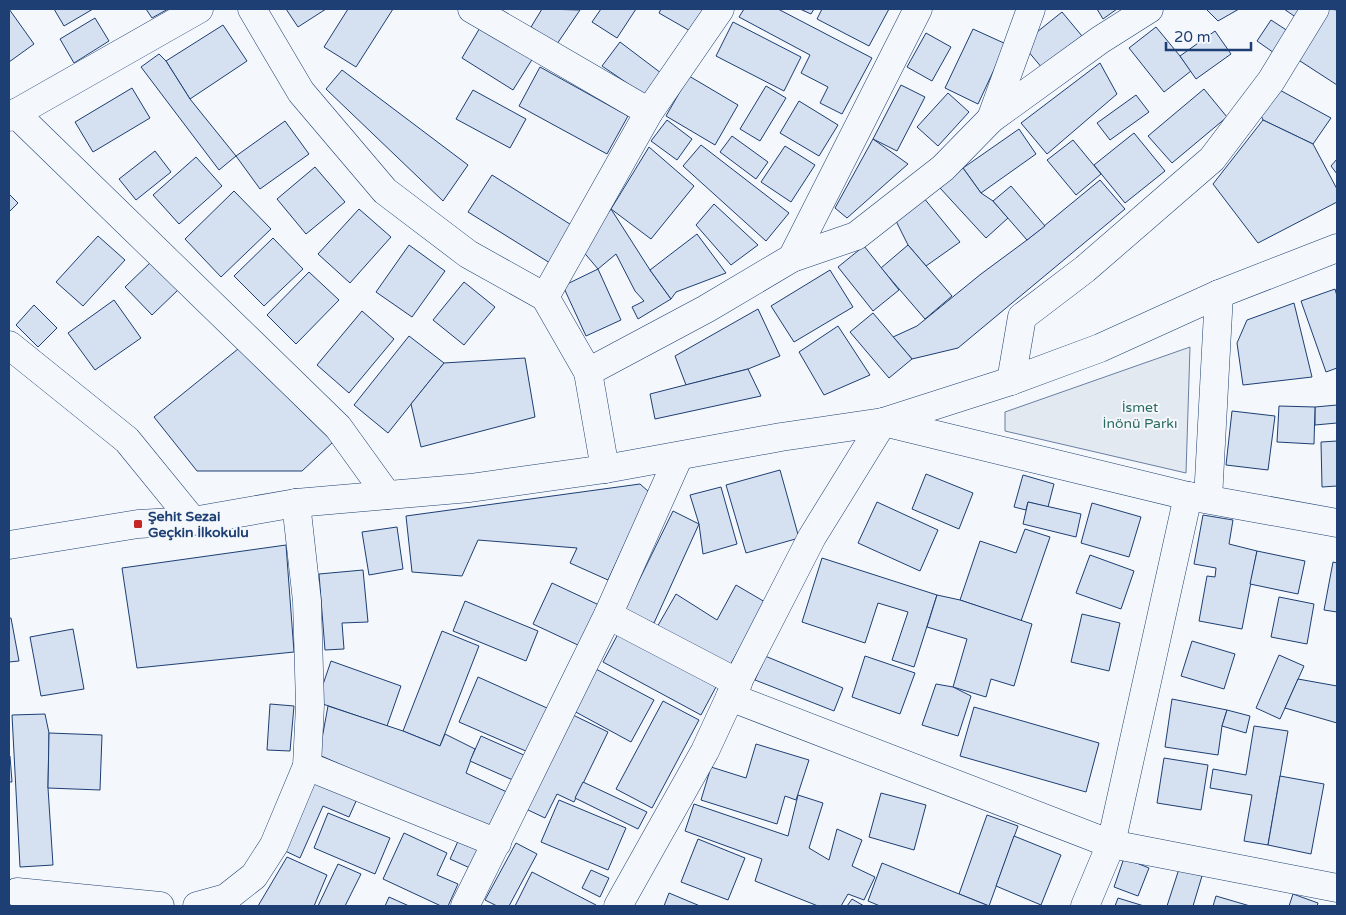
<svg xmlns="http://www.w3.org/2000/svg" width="1346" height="915" font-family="'Varela Round',sans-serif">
  <rect width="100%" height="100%" fill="#f4f7fb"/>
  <!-- park -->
  <polygon fill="#e3e9f0" stroke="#687fa3" points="1190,347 1186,473 1005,431 1005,412"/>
  <!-- building -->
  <g fill="#d5e0f0" stroke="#1d3f73">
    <polygon points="9,9 34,44 9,62"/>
    <polygon points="54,9 93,9 64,26"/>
    <polygon points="146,9 168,9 152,18"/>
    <polygon points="286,9 326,9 298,27"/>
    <polygon points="348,9 393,9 356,67 324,47"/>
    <polygon points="542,9 580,10 557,44 531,27"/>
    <polygon points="601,9 636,9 617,38 592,22"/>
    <polygon points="661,9 705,9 692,32 659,13"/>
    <polygon points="744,9 778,9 872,58 842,114 820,103 828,87 801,73 810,55 739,17"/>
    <polygon points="800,9 814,9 811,14"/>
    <polygon points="822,9 889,9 869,46 817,19"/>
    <polygon points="1097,9 1117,9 1103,19"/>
    <polygon points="1206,9 1239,9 1218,21"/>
    <polygon points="1284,9 1304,9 1297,18"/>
    <polygon points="1329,9 1337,10 1337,85 1297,59"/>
    <polygon points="1062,12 1082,36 1043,69 1022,44"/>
    <polygon points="95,18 109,41 74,63 60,39"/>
    <polygon points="1271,20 1291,33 1277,55 1257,41"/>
    <polygon points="733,22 801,57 784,91 716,56"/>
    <polygon points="223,25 247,61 190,99 166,61"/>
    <polygon points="481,26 533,58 513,90 462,58"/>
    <polygon points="1156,27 1180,56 1191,71 1164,92 1129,48"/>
    <polygon points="973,29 1006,44 978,104 945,88"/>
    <polygon points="1215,31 1231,54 1196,79 1180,56"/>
    <polygon points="926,33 951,47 932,81 907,67"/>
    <polygon points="620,42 661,73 646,96 602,66"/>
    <polygon points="159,54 166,61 190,99 236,156 219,170 141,67"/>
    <polygon points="1100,63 1117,94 1047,154 1021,123"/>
    <polygon points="540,67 628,116 607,154 519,106"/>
    <polygon points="342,70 468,165 443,201 326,89"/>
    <polygon points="689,76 738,105 715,145 666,116"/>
    <polygon points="901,85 925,97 897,151 873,139"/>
    <polygon points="766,86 786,98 760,141 740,129"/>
    <polygon points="132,88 150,118 93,152 75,122"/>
    <polygon points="1276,88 1331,118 1313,144 1263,120 1260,113"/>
    <polygon points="1204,89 1227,117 1172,163 1148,136"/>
    <polygon points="473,90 526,119 510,148 456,119"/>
    <polygon points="948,93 969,112 938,146 917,127"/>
    <polygon points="1136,95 1149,112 1110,140 1097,123"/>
    <polygon points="799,101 838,125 819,156 780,133"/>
    <polygon points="667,120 692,139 677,160 651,141"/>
    <polygon points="1263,120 1313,144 1337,189 1337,202 1258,243 1213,184"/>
    <polygon points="285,121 309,154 260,189 236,156"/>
    <polygon points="1019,129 1036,154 981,193 963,168"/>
    <polygon points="1134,133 1165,171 1125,203 1094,165"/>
    <polygon points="732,136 768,162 756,179 720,152"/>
    <polygon points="873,139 908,164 847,218 835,208"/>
    <polygon points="1073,140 1101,174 1076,195 1047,160"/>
    <polygon points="701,145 789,213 766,241 683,166"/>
    <polygon points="785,146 815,165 791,202 761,182"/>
    <polygon points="649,147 694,186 651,239 611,209"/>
    <polygon points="155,151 171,172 136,200 119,179"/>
    <polygon points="196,157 222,186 179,224 153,195"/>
    <polygon points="1337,159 1337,174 1331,166"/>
    <polygon points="315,167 345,202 306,234 277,199"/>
    <polygon points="963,168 981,193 993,201 1008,218 986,238 940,188"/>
    <polygon points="492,175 573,226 550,263 468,212"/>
    <polygon points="1100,180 1125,209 958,348 912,359 893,337 917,326 981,274 1027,240"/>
    <polygon points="1011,186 1045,226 1027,240 993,201"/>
    <polygon points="234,191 271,229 221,277 185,239"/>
    <polygon points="9,194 18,203 9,212"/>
    <polygon points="923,197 960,242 926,266 908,245 895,219"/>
    <polygon points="714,204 758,245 731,265 696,225"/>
    <polygon points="359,209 391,237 350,283 318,254"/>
    <polygon points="611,209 650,270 671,299 638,319 632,307 644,301 635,291 616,254 598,269 581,249"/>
    <polygon points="697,234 726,273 676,292 671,299 650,270"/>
    <polygon points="98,236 125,260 83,306 56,282"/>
    <polygon points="273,238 303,269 264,306 234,276"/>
    <polygon points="409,245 445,271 412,317 376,292"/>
    <polygon points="908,245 952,296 925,319 881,268"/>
    <polygon points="864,246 899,290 873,311 838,267"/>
    <polygon points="152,261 179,289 152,315 125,287"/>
    <polygon points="598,269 621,320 586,336 563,286"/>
    <polygon points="830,270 853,307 794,342 771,306"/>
    <polygon points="309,272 339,300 296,344 267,315"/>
    <polygon points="464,282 495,307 464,345 433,320"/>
    <polygon points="1335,289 1337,296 1337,368 1326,372 1301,301"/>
    <polygon points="114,300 141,338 95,370 68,333"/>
    <polygon points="1294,303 1312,377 1243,385 1237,343 1247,320"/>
    <polygon points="34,305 57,328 38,347 16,325"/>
    <polygon points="758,309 780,356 748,369 686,385 675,356"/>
    <polygon points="362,311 394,339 349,393 317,365"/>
    <polygon points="873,313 912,359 889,378 850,332"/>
    <polygon points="838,326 870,375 824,395 799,352"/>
    <polygon points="409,336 444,363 388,433 354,405"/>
    <polygon points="238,349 333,442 302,471 197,471 154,417"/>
    <polygon points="525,358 535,417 421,447 411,404 444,363"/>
    <polygon points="748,369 761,396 655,419 650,394"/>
    <polygon points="1337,405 1337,423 1315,425 1315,407"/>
    <polygon points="1279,406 1315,407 1314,444 1277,442"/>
    <polygon points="1232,411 1275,416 1268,470 1226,465"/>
    <polygon points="1337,441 1337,486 1322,487 1321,442"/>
    <polygon points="780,470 799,538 746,553 726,485"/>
    <polygon points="926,474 973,493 959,529 912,509"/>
    <polygon points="1023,475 1054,484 1048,507 1028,502 1026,510 1014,507"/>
    <polygon points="640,484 649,492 608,580 570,563 577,548 478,540 462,576 412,572 406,516"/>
    <polygon points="721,487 737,544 703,554 699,524 690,495"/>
    <polygon points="877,502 938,530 920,571 858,543"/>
    <polygon points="1028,502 1081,514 1076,537 1023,524"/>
    <polygon points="1092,503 1141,517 1129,557 1081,543"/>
    <polygon points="673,511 699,524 654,623 624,611"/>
    <polygon points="1203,515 1233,520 1229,544 1257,551 1242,629 1199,621 1207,576 1215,577 1216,568 1194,564"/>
    <polygon points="397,527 403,569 369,575 362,532"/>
    <polygon points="1025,529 1050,537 1021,621 960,600 980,541 1016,553"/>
    <polygon points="286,545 294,652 137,668 122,568"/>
    <polygon points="1257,551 1305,561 1298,594 1250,584"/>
    <polygon points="1090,555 1134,571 1121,609 1076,593"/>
    <polygon points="822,558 937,595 914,667 892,660 908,612 878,603 865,643 802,622"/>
    <polygon points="1333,562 1337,563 1337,612 1324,610"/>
    <polygon points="363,570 368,622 342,623 344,649 325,650 319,574"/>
    <polygon points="552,583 599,605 580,646 533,624"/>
    <polygon points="736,585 765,602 728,669 656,629 676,594 717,620"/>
    <polygon points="937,595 960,600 1032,624 1014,686 991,679 986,697 953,687 967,639 927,627"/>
    <polygon points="1279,597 1314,604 1307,644 1271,637"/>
    <polygon points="465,601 538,631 526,661 453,631"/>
    <polygon points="1082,614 1120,623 1109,671 1071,662"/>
    <polygon points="9,618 11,618 19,661 9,662"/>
    <polygon points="73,629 84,689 41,696 30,637"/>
    <polygon points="442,631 479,646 440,746 403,731"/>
    <polygon points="618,634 716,687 701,715 603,662"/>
    <polygon points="1192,641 1235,654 1224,689 1181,676"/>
    <polygon points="1279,655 1304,666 1280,719 1256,708"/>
    <polygon points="765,656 843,688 834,711 755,680"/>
    <polygon points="865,656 915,673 900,714 852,697"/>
    <polygon points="331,661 401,686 387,726 317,702"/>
    <polygon points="594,668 654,700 631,742 572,710"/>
    <polygon points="478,677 547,708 528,752 459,722"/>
    <polygon points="1298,679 1337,686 1337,723 1285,708"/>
    <polygon points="936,684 953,687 971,696 958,736 922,725"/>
    <polygon points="1172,699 1227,710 1222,726 1218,755 1165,747"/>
    <polygon points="663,701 699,720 652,808 616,789"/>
    <polygon points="270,704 294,706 290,751 267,750"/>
    <polygon points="328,706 403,731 440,746 445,734 475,749 466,773 509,793 491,831 319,755"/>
    <polygon points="974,707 1099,743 1086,792 960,756"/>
    <polygon points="1227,710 1250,716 1246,733 1222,726"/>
    <polygon points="45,714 49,733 48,788 53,865 20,867 12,715"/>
    <polygon points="573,715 608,732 574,802 557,794 545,818 526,809"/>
    <polygon points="1254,726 1288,731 1268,845 1244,841 1252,795 1210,788 1213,769 1246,775"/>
    <polygon points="49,733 102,735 100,790 48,788"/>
    <polygon points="481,736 526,756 515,781 470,761"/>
    <polygon points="756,744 809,760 796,800 785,796 777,824 701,800 711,767 746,778"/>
    <polygon points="9,756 10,756 12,782 9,782"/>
    <polygon points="1164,758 1208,765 1201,810 1157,803"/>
    <polygon points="1280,776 1324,784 1311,854 1268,845"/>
    <polygon points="314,779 357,799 349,817 323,806 300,858 283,850"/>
    <polygon points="583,782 647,812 638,829 575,798"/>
    <polygon points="881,793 926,805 914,850 869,837"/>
    <polygon points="798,795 823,803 809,848 829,860 837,829 862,840 852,866 875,877 864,900 848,894 841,906 818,906 755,881 762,859 685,831 694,804 788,836"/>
    <polygon points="559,800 626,828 608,870 541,842"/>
    <polygon points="328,813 390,838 375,874 314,848"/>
    <polygon points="987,815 1018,826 989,906 959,894"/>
    <polygon points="404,833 447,853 437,875 458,884 448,906 441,906 383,879"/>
    <polygon points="1014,836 1061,855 1041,905 996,886"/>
    <polygon points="459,839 478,848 470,868 450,859"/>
    <polygon points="698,839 745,858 728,900 681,882"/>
    <polygon points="516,843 537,854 509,906 497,906 485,900"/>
    <polygon points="287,857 327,875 314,906 258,906"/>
    <polygon points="1124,858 1149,868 1138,896 1114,887"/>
    <polygon points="882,863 989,906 880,906 868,901"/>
    <polygon points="338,864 361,874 345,906 318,906"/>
    <polygon points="1179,869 1202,876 1193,906 1167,906"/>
    <polygon points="591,870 609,878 600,897 582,888"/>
    <polygon points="532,872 596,905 595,906 515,906"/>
    <polygon points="669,893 700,906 664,906"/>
    <polygon points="1293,894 1318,903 1317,906 1289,906"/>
    <polygon points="1216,896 1250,906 1213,906"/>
    <polygon points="389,897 409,906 385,906"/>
    <polygon points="1118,898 1144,906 1115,906"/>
    <polygon points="852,899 864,906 847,906"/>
  </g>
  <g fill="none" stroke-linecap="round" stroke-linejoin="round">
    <defs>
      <g id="minor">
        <polyline points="252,9 301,92 385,191 468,254 545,297 588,372"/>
        <polyline points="472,9 649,112"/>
        <polyline points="15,113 338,427 387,495"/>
        <polyline points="9,117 199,9"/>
        <polyline points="991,119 1031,9"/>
        <polyline points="792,258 918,9"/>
        <polyline points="545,297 649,112 720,9"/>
        <polyline points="9,345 127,440 193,521"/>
        <polyline points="1011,381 1022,317 1085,269 1212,159 1271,81 1315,9"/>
        <polyline points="605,469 588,372 706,309 792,258 856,236 943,168 991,119 1100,40 1149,9"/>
        <polyline points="1208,499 1219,294"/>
        <polyline points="608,615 738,683"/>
        <polyline points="730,697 1111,844 1337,888"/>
        <polyline points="307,766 497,843"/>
        <polyline points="17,892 160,906"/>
        <polyline points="197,906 226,898 254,876 274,845 307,766 310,705 307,601 296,503"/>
        <polyline points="465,906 608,615 679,456"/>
        <polyline points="618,906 705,751 730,697 812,537 883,422 1188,496 1337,523"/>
        <polyline points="1085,906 1111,844 1188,496"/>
      </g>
      <polyline id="major" points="9,545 138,524 193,521 296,503 470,488 605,469 781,437 883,422 1011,381 1100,348 1219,294 1337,248"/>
    </defs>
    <!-- minor casing -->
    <use href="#minor" stroke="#1d3f73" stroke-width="29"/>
    <!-- major casing -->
    <use href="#major" stroke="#1d3f73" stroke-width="29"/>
    <!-- minor -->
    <use href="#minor" stroke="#f4f7fb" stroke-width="28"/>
    <!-- major -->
    <use href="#major" stroke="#f4f7fb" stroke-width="28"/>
  </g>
  <!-- markers -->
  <rect fill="#c62828" stroke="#f4f7fb" stroke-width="2" x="133" y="519" width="10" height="10" rx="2.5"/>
  <g text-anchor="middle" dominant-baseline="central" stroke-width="4" stroke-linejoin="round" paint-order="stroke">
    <!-- park labels -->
    <g font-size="14" fill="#2c6c60" stroke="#f4f7fb">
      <text x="1140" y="407">İsmet<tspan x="1140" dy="16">İnönü Parkı</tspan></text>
    </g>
    <!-- poi labels -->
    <g font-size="14" font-weight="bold" fill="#1d3f73" stroke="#f4f7fb" text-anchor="start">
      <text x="148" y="516">Şehit Sezai<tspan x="148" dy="16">Geçkin İlkokulu</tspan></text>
    </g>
  </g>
  <!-- border -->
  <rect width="1346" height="915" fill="none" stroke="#1d3f73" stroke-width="20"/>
  <!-- scale -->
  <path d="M1166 42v8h85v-8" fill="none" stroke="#1d3f73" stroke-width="2.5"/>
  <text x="1174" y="42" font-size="15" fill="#1d3f73" stroke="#f4f7fb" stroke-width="4" paint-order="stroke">20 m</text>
</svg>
